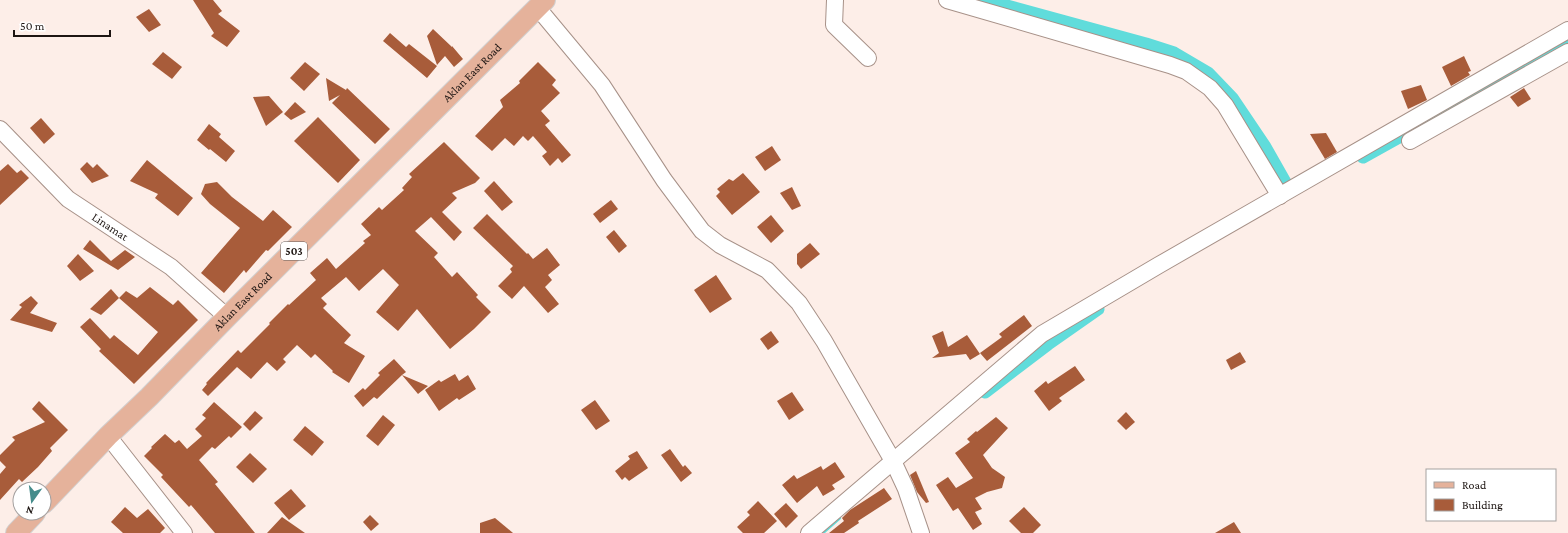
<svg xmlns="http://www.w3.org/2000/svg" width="1568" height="533" font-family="'Crimson Pro',serif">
  <rect width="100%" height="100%" fill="#fdeee8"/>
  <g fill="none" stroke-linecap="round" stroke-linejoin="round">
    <!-- stream -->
    <polyline stroke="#60dcdb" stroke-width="4" points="822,533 839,518"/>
    <!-- canal -->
    <g stroke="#60dcdb" stroke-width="13">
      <polyline points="985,0 1146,44 1174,53 1208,73 1232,98 1265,147 1286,184"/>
      <polyline points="1363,157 1568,43"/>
      <polyline points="985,392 1048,344 1098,309"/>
    </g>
  </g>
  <!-- building -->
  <g fill="#a85c3a">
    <polygon points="193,0 213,0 222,11 218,14 240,31 227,47 211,36 214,33"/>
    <polygon points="149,9 161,25 149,32 136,17"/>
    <polygon points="433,29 452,47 452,46 463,59 454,67 445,56 437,65 427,36"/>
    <polygon points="390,33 406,47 409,44 437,66 427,78 383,41"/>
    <polygon points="163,52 182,67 172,79 152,64"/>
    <polygon points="1464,56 1471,71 1468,72 1470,75 1451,86 1442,67"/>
    <polygon points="305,62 320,74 304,91 290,78"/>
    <polygon points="538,62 556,80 552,85 560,93 541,111 550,121 545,125 571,155 562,163 558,158 550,166 542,156 547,152 533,136 528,141 523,136 514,146 505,138 492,151 475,136 503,107 500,100 520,83 519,81"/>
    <polygon points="326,78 346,90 347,88 390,129 375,144 332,103 340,95 329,101"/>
    <polygon points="1421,85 1427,100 1408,109 1401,91"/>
    <polygon points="1524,88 1531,99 1518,107 1510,97"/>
    <polygon points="269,96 283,112 266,126 253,97"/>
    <polygon points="295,102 306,112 291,120 284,114"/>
    <polygon points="318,117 360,160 338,183 294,141"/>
    <polygon points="41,118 55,134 44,144 30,128"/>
    <polygon points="209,124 221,134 219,137 235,151 226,162 210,149 209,150 197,140"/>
    <polygon points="1326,133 1337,152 1325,159 1310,134"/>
    <polygon points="444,142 480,178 475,183 452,193 457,198 442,212 462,232 454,241 431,217 415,231 438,253 434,257 452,277 457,272 478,295 476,297 491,312 474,329 450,349 417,309 398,331 376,312 399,285 383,269 359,291 346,277 321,298 327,304 323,308 351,335 344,343 365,356 349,383 332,372 333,371 315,354 311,358 297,345 283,359 286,362 277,371 267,362 251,379 237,367 208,396 202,390 207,384 206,383 238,350 241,353 270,324 269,323 288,304 289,305 316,280 310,273 327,258 336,269 365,243 363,241 371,235 361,224 379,207 382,210 404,190 402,188 412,177 409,174"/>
    <polygon points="772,146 781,160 765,171 755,157"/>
    <polygon points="147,160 193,198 178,216 155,198 158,194 130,181"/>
    <polygon points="87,162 93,168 97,164 109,176 92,183 80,169"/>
    <polygon points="8,164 17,173 21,170 29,178 0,205 0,171"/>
    <polygon points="743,173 760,192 732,215 716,196 720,192 717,189 729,179 733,181"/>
    <polygon points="494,181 513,202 502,211 484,191"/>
    <polygon points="217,182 232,197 263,221 273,210 292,227 268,251 266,250 246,273 244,270 224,293 201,273 240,228 210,204 201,194 205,184"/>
    <polygon points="792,187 801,206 792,210 780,193"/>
    <polygon points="611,200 618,209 600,223 593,214"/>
    <polygon points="487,214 527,254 528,253 533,259 547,248 560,265 548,275 552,280 545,287 559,304 548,313 524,286 512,299 498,286 512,272 510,269 513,266 473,228"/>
    <polygon points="771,215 784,231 771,243 757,227"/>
    <polygon points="614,230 627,246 619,253 606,237"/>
    <polygon points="90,240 111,261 125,250 135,257 118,270 83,249"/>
    <polygon points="810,243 820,254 801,269 797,264 797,254"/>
    <polygon points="78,254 94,271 80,281 67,266"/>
    <polygon points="716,275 732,299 710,313 694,290"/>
    <polygon points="150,287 173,305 178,300 198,320 134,384 99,351 101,349 80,327 90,318 110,339 114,335 138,355 158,332 119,298 126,291 137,298"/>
    <polygon points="111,289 119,298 101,315 90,309"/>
    <polygon points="31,296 38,303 30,313 57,323 52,332 10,320 22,307 19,305"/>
    <polygon points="1024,315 1032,326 987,361 980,353 1002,337 999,334"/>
    <polygon points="771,331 779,342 768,350 760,339"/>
    <polygon points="943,331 948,347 967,335 980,354 970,360 966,354 932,358 939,353 932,336"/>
    <polygon points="1240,352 1246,362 1231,370 1226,360"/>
    <polygon points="394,359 406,372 402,375 428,386 418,394 402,375 377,399 374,397 363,407 354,396 363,388 365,390 380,375 378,373"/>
    <polygon points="1075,366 1085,380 1059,398 1062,401 1049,411 1034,391 1046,381 1048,384"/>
    <polygon points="455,374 459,381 468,375 476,389 459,400 457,398 439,411 425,390 439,380 441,382"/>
    <polygon points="792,392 804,410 789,420 777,401"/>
    <polygon points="595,400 610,421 596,430 581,410"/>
    <polygon points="39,401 68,430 50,448 52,451 38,467 22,482 19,479 0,500 0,474 6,467 0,461 0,455 15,440 12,437 45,422 32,409"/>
    <polygon points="214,402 242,427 231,438 229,436 215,449 212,447 199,460 218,482 215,484 255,533 215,533 191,505 189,507 161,477 163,475 144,456 152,448 151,447 165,434 175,443 179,440 187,449 202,436 195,429 206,418 202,415"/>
    <polygon points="255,411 263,418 250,431 243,424"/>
    <polygon points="1126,412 1135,422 1126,430 1117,421"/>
    <polygon points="383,415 395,425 378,446 366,436"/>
    <polygon points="996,417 1008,428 983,455 992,468 1005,477 1002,488 987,492 975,498 982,509 975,512 982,524 973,530 958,508 953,511 936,485 948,477 956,488 973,478 955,453 970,442 967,439 976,431 977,432"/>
    <polygon points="305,426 324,442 312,456 293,440"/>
    <polygon points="670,449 683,467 685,465 692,473 681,482 661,455"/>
    <polygon points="637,451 648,468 629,481 625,477 622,480 615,471 630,459 628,456"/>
    <polygon points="250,453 267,469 253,483 236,467"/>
    <polygon points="835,462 845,477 832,485 835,489 823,496 817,486 797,503 782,485 794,475 797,479 821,466 823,470"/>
    <polygon points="916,471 929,502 926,503 917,492 910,475"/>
    <polygon points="884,488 892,499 858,521 859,523 844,533 829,533 844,521 842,518 850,510"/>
    <polygon points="291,489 306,506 289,520 274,503"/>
    <polygon points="758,501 777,521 764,533 743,533 737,527 750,515 747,512"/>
    <polygon points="786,503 798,516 786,528 774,514"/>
    <polygon points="125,507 137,518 148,509 165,528 160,533 123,533 111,522"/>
    <polygon points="1024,507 1041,525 1033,533 1021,533 1009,521"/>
    <polygon points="370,515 379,524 371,531 363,522"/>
    <polygon points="282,517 305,533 267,533"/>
    <polygon points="495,518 513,533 480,533 480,523"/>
    <polygon points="1234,522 1241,533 1215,533"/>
  </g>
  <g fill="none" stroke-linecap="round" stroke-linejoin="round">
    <defs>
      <g id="minor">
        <polyline points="835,0 834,25 868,58"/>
        <polyline points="947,0 1170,65 1186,71 1210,88 1225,105 1280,196"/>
        <polyline points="537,7 602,85 664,180 702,231 720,245 767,270 799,303 824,341 893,461 906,489 921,533"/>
        <path id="s1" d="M 0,129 L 68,199 L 171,267 L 227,317"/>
        <polyline points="1410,141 1568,52"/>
        <polyline points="108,436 184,533"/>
        <polyline points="809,533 1042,334 1159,265 1568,30"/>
      </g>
      <g id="major">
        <path id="s2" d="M 44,503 L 108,436 L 149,397 L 227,317 L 545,0"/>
        <polyline points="16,533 35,513"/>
      </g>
    </defs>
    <!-- minor casing -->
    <use href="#minor" stroke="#a79188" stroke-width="18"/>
    <!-- major casing -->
    <use href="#major" stroke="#d2d0d0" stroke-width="22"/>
    <!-- minor -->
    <use href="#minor" stroke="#fff" stroke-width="16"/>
    <!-- major -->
    <use href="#major" stroke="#e5b29b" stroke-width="20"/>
  </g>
  <g text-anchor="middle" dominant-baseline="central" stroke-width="3" stroke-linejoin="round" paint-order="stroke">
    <!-- shield labels -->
    <rect fill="#fff" stroke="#615b59" stroke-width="1" x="281" y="242" width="26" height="18" rx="3"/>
    <g font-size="11" font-weight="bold" fill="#1d1512">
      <text x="294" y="251">503</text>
    </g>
    <!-- street labels -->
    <g font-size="12" fill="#1d1512" stroke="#fff">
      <text stroke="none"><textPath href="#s2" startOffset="607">Aklan East Road</textPath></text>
      <text stroke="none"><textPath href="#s1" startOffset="148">Linamat</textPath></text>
      <text stroke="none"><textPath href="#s2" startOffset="283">Aklan East Road</textPath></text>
    </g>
  </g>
  <!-- legend -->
  <rect x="1426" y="469" width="130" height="52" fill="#ffffff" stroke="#a5a1a0"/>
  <rect x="1434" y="482" width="20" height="6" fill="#e5b29b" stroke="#a5a1a0"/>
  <text x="1462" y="489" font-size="12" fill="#1d1512">Road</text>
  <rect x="1434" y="499" width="20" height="12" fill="#a85c3a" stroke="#a5a1a0"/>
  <text x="1462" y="509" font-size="12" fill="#1d1512">Building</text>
  <!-- north arrow -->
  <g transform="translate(32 501) rotate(194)"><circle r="19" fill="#ffffff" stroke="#a5a1a0"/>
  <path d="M0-3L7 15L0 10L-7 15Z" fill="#458c8b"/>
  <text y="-6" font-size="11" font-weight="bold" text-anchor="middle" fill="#1d1512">N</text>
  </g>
  <!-- scale -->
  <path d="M14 30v6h96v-6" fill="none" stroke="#1d1512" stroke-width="2"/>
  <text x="20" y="30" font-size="12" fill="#1d1512" stroke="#ffffff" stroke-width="3" paint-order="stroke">50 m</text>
</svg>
